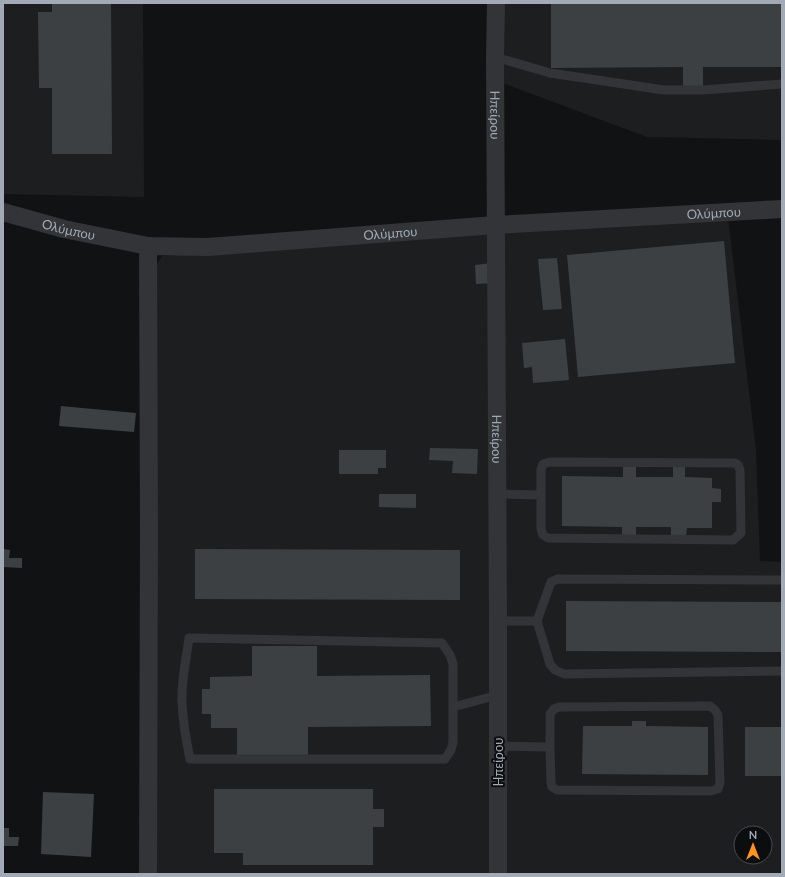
<svg xmlns="http://www.w3.org/2000/svg" width="785" height="877" font-family="Lato,sans-serif">
  <rect width="100%" height="100%" fill="#111213"/>
  <!-- built -->
  <g fill="#1d1e20" fill-rule="evenodd">
    <polygon points="3,3 143,3 144,197 3,194"/>
    <polygon points="487,3 782,3 782,140 647,137 487,77"/>
    <path d="M 728,217 L 756,450 L 760,561 L 782,562 L 782,874 L 153,874 L 152,272 L 162,256 ZM 741,833 L 765,833 L 765,857 L 741,857 Z"/>
  </g>
  <!-- building -->
  <g fill="#3d4043">
    <polygon points="52,3 111,3 112,154 52,154 52,88 39,88 38,12 52,12"/>
    <polygon points="551,3 782,3 782,67 703,67 703,86 683,86 683,67 551,68"/>
    <polygon points="724,241 735,363 578,377 567,255"/>
    <polygon points="557,258 562,309 543,310 538,259"/>
    <polygon points="492,263 494,283 476,284 475,265"/>
    <polygon points="565,339 569,380 533,383 532,367 524,368 522,343"/>
    <polygon points="61,406 136,413 134,432 59,426"/>
    <polygon points="430,448 478,449 477,474 452,473 453,461 429,460"/>
    <polygon points="339,450 386,450 386,468 378,468 378,474 339,474"/>
    <polygon points="623,466 636,466 636,477 673,477 673,466 685,466 685,477 712,478 712,488 721,489 721,502 712,502 712,528 687,528 686,536 671,536 671,527 636,527 636,536 622,536 622,527 562,526 562,476 623,477"/>
    <polygon points="379,494 416,494 416,508 379,507"/>
    <polygon points="3,549 10,550 9,558 22,558 22,568 3,567"/>
    <polygon points="195,549 460,550 460,600 195,599"/>
    <polygon points="566,601 782,602 782,652 566,651"/>
    <polygon points="252,646 317,646 317,676 430,675 431,726 308,727 308,757 237,757 237,728 211,728 211,714 202,714 202,689 210,689 210,677 252,676"/>
    <polygon points="632,721 646,721 646,726 708,727 708,775 582,774 583,726 632,726"/>
    <rect x="745" y="727" width="37" height="49"/>
    <polygon points="214,789 373,789 373,809 384,809 384,827 373,827 373,865 243,865 243,853 214,853"/>
    <polygon points="43,792 94,794 91,857 41,854"/>
    <polygon points="3,828 9,828 9,837 19,837 18,846 3,846"/>
  </g>
  <g fill="none" stroke-linecap="round" stroke-linejoin="round">
    <!-- lane -->
    <g stroke="#323438" stroke-width="9">
      <polyline points="495,57 550,73 664,90 703,90 782,84"/>
      <polyline points="497,494 541,495 541,529 543,535 548,538 733,540 741,533 740,470 738,465 735,463 550,462 543,464 541,469 541,495"/>
      <polyline points="782,580 558,579 551,582 537,621 550,664 555,670 564,674 782,671"/>
      <polyline points="498,621 537,621"/>
      <path d="M 189,638 L 442,643 L 450,655 L 453,664 L 453,742 L 451,750 L 445,759 L 190,759 C 186,740 183,722 182,703 C 181,682 186,660 189,638 Z"/>
      <polyline points="453,707 498,695"/>
      <polyline points="498,746 550,747 551,783 552,787 557,790 710,791 718,789 720,783 718,715 715,710 710,706 559,707 554,709 550,714 550,747"/>
    </g>
    <!-- street -->
    <g stroke="#323438" stroke-width="18">
      <path id="s1" d="M 496,3 L 495,57 L 498,621 L 498,874"/>
      <path id="s2" d="M 3,212 L 64,229 L 148,246 L 208,247 L 495,225 L 782,209"/>
      <polyline points="148,246 149,533 148,874"/>
    </g>
  </g>
  <g text-anchor="middle" dominant-baseline="central" stroke-width="4" stroke-linejoin="round" paint-order="stroke">
    <!-- street labels -->
    <g font-size="13" fill="#a2aab5" stroke="#0c0d0e">
      <text stroke="none"><textPath href="#s1" startOffset="112">Ηπείρου</textPath></text>
      <text stroke="none"><textPath href="#s2" startOffset="716">Ολύμπου</textPath></text>
      <text stroke="none"><textPath href="#s2" startOffset="68">Ολύμπου</textPath></text>
      <text stroke="none"><textPath href="#s2" startOffset="392">Ολύμπου</textPath></text>
      <text stroke="none"><textPath href="#s1" startOffset="436">Ηπείρου</textPath></text>
      <text transform="translate(498 762) rotate(-90)">Ηπείρου</text>
    </g>
  </g>
  <!-- border -->
  <rect width="785" height="877" fill="none" stroke="#a2aab5" stroke-width="8"/>
  <!-- north arrow -->
  <g transform="translate(753 845)"><circle r="19" fill="#0c0d0e" stroke="#484c51"/>
  <path d="M0-3L7 15L0 10L-7 15Z" fill="#ff931e"/>
  <text y="-6" font-size="11" font-weight="bold" text-anchor="middle" fill="#a2aab5">N</text>
  </g>
</svg>
